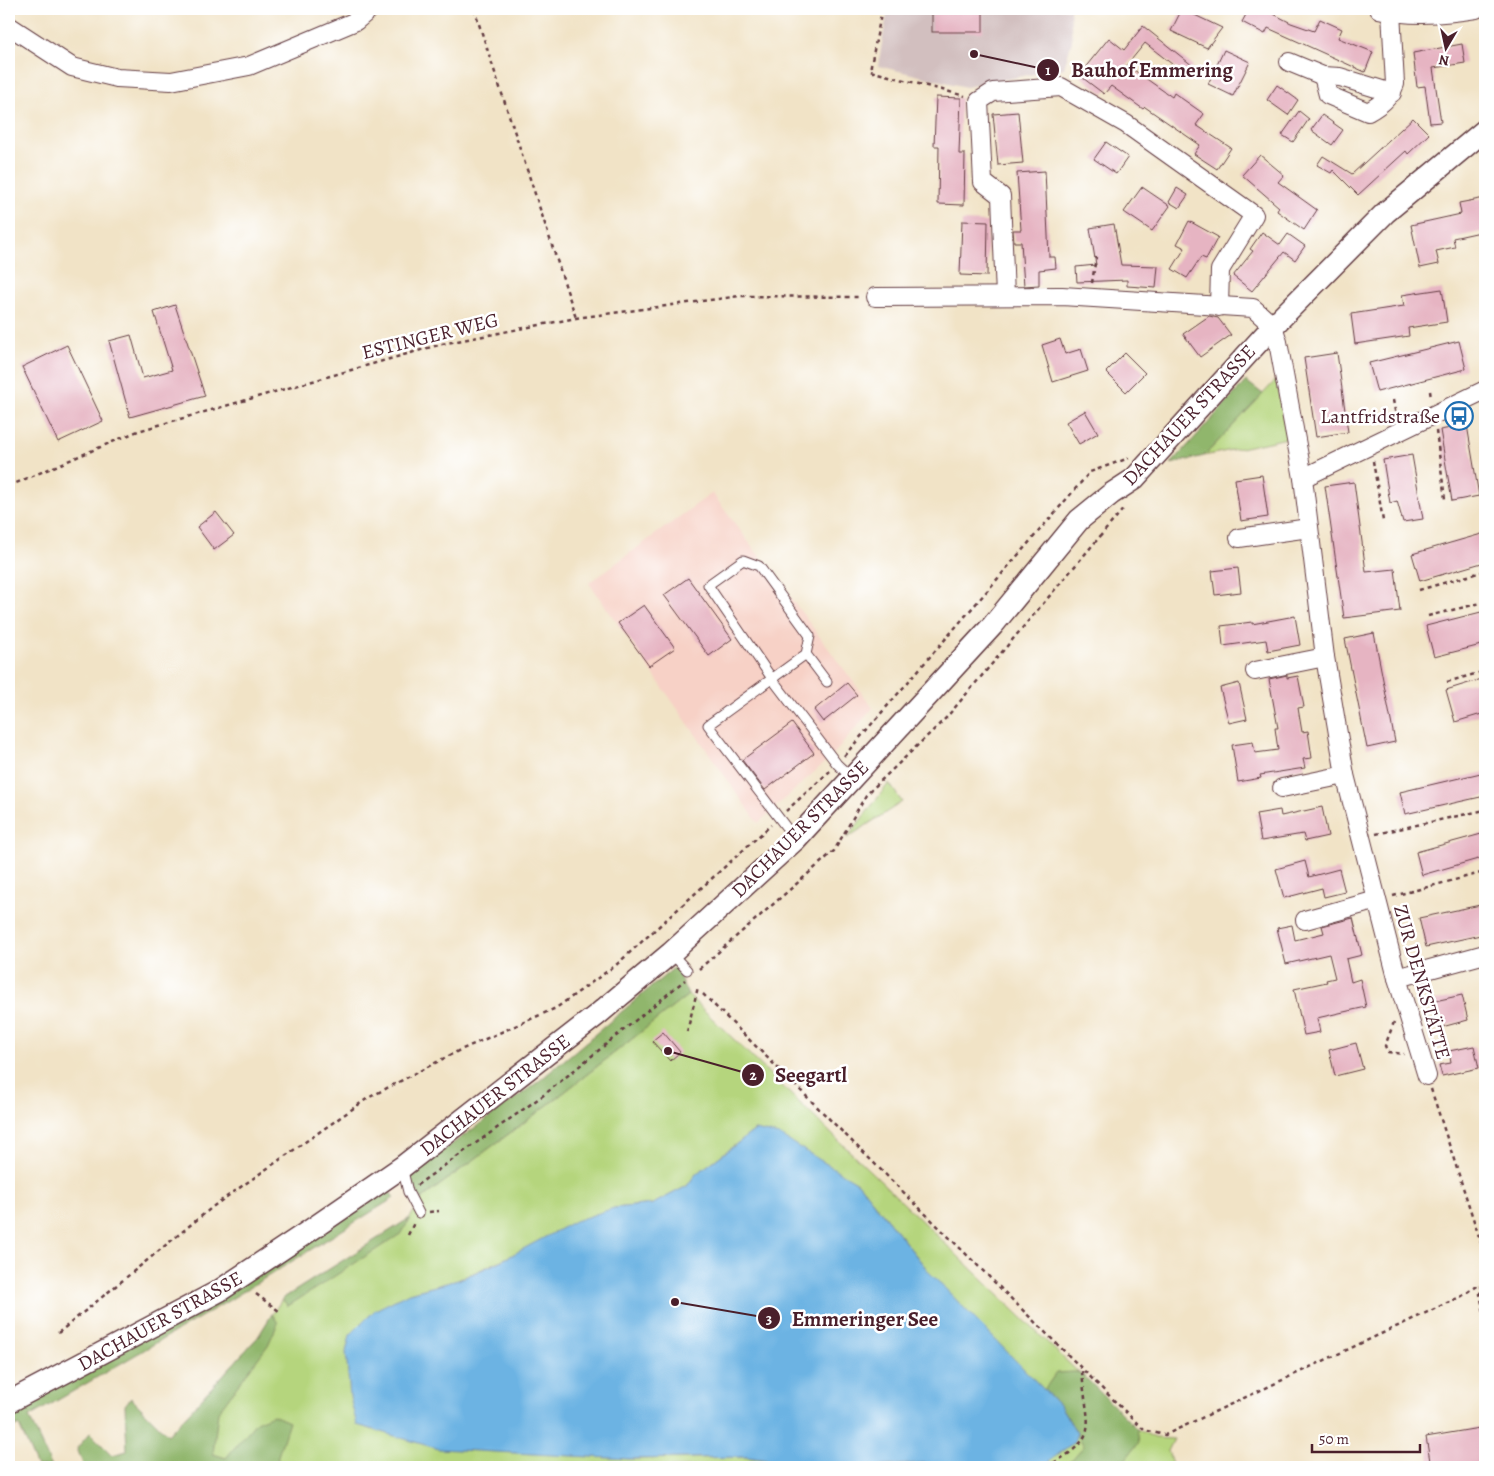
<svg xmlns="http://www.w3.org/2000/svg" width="1494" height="1476" font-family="Alegreya,serif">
  <rect width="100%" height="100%" fill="#fff"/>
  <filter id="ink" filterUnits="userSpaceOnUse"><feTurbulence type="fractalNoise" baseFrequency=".02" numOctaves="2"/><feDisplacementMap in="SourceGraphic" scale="10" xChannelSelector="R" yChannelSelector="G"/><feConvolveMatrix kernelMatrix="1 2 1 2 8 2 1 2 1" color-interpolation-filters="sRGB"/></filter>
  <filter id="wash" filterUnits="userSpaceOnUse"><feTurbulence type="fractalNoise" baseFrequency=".0096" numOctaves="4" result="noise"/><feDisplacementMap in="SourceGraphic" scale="20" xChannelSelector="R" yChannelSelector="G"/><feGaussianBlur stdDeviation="1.12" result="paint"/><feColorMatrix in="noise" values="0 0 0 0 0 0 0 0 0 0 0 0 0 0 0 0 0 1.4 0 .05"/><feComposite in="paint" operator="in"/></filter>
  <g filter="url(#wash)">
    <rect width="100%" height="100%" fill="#f1e3c6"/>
    <!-- built -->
    <polygon fill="#f7d1c6" points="712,493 873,708 832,756 758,823 589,583"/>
    <!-- industrial -->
    <polygon fill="#d2bfbf" points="888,9 1070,9 1072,41 1064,68 966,87 878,66"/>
    <!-- green -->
    <g fill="#b5d57d" stroke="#807a54">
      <polygon points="1276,380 1287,438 1204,456"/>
      <polygon points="889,783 902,802 847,838"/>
      <polygon points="688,995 1137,1429 1155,1438 1174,1439 1168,1451 1173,1467 1028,1467 1047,1463 930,1273 858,1183 755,1130 695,1175 687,1186 653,1204 614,1208 458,1280 409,1293 628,1459 746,1457 821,1467 201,1467 168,1435 258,1337 282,1299 410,1218 421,1199 553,1101"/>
      <polygon points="923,1463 971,1467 873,1467"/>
    </g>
    <!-- forest -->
    <g fill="#90b66c" stroke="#6d6a4c">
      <polygon points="1246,381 1263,394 1204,456 1171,464"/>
      <polygon points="675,967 688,995 553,1101 421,1199 408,1176 538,1082"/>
      <polygon points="388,1189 394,1198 228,1301 29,1417 52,1467 37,1467 19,1425 9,1430 9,1411"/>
      <polygon points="410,1218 402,1233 288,1306 282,1299"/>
      <polygon points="272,1314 278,1323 268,1345 218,1412 213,1454 226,1458 256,1422 273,1415 289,1422 277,1459 288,1467 84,1467 77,1448 90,1433 112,1455 127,1451 125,1405 131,1398 168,1435 258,1337"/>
      <polygon points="1075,1372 1085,1377 1137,1429 1139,1442 1125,1460 1131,1465 1145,1464 1146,1467 1065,1467 1084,1446 1061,1407 1044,1390 1056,1373"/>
    </g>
    <!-- water -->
    <polygon fill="#6cb3e3" stroke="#5b6987" points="755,1130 779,1135 858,1183 930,1273 1061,1407 1077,1433 1074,1442 1047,1463 1028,1467 971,1467 923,1463 873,1467 821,1467 746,1457 628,1459 439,1449 357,1425 350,1397 346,1352 350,1335 375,1310 409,1293 458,1280 497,1263 575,1221 614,1208 653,1204 687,1186 695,1175"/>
    <g id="blocks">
      <!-- building -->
      <g fill="#e6b4c2">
        <rect x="932" y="9" width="51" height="23"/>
        <polygon points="1182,9 1222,28 1207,48 1171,31"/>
        <polygon points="1249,9 1264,9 1291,23 1314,31 1320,19 1342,29 1338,38 1373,52 1365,72 1268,28 1265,34 1242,22"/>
        <polygon points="1143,26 1193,66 1186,75 1145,43 1127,65 1172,97 1174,93 1204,114 1196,125 1231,148 1217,169 1194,154 1200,145 1145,107 1143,109 1111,86 1104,94 1079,75 1109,38 1124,50"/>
        <polygon points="1462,44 1465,63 1433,68 1441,122 1430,123 1425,86 1417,87 1413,53"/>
        <polygon points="1224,50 1250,62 1233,96 1208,84"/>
        <polygon points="1277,85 1298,100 1288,115 1267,100"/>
        <polygon points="936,97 961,98 959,154 965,154 964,205 938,204 939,146 934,146"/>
        <polygon points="1299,111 1309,119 1293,142 1282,135"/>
        <polygon points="1018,112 1023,163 998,165 993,114"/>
        <polygon points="1322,115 1343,130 1332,145 1311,130"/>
        <polygon points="1413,118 1429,134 1408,154 1406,151 1358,195 1333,170 1331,173 1317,165 1323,156 1352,174"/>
        <polygon points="1106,142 1128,157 1116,174 1094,159"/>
        <polygon points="1260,155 1284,175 1278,182 1317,210 1304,230 1277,211 1279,207 1242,175"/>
        <polygon points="1045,171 1049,257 1055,257 1056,268 1039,270 1039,285 1024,286 1021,242 1014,242 1013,230 1021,230 1017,173"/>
        <polygon points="1142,187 1170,206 1152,231 1124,212"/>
        <polygon points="1177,188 1188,195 1179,208 1169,202"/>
        <polygon points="1485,198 1485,231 1453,238 1455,247 1436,251 1439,264 1420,268 1411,225 1461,214 1459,203"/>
        <polygon points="962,221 988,222 987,276 960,275"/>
        <polygon points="1189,221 1218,237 1206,259 1201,257 1187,278 1172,269 1185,248 1177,244"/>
        <polygon points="1114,224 1121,265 1158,266 1156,288 1127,286 1127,280 1077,282 1076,267 1096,265 1090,228"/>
        <polygon points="1262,232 1280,245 1288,234 1305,246 1295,260 1284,252 1252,291 1233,276 1253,251 1250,249"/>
        <polygon points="1442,289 1447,322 1408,328 1409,336 1355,344 1351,314 1404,306 1402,295"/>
        <polygon points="175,305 205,396 130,417 109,341 131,335 143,378 172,370 154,312"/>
        <polygon points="1209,316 1218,318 1231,335 1200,357 1183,334"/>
        <polygon points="1060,339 1065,354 1081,349 1088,371 1053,382 1042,345"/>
        <polygon points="1459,341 1466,369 1377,392 1369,363"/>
        <polygon points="67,345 103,421 58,442 22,367"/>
        <polygon points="1125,353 1145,373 1126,392 1106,372"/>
        <polygon points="1337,353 1348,432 1316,437 1304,358"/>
        <polygon points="1085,411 1098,433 1079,444 1066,422"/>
        <polygon points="1467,425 1479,496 1452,501 1440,430"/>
        <polygon points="1412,455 1423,519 1403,522 1397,501 1390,503 1383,460"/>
        <polygon points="1262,475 1268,517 1241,521 1235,479"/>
        <polygon points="1354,482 1366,572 1395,569 1400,611 1344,618 1325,486"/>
        <polygon points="216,512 234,535 214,550 197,527"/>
        <polygon points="1485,533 1485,562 1420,581 1412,554"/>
        <polygon points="1238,568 1241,592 1215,595 1212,571"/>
        <polygon points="688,578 732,639 709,656 664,595"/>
        <polygon points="644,605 675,648 649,666 618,623"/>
        <polygon points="1485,611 1485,644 1434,657 1426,626"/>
        <polygon points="1295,616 1300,645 1268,651 1266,640 1223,646 1221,626 1252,622 1252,624"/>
        <polygon points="1374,633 1395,742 1367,748 1345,639"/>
        <polygon points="1287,675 1287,678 1298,676 1304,707 1298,708 1302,732 1308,731 1312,758 1303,759 1305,768 1260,775 1261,778 1238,782 1232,745 1253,742 1255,753 1278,750 1275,728 1278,728 1269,679"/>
        <polygon points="1485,678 1485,713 1455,722 1446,690"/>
        <polygon points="847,683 857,695 823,722 814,710"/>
        <polygon points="1239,683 1247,719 1229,723 1220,688"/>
        <polygon points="792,723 814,753 765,790 742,760"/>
        <polygon points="1485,772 1485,796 1405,814 1400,792"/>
        <polygon points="1322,807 1328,836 1305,841 1303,834 1261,841 1256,814 1280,810 1281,816"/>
        <polygon points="1485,833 1485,857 1422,875 1416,852"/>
        <polygon points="1305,861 1309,877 1339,869 1345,892 1324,897 1322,888 1284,898 1276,869"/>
        <polygon points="1485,904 1485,934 1426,947 1419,918"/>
        <polygon points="1353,918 1362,955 1346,959 1351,982 1360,979 1366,1007 1317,1018 1320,1032 1304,1035 1294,989 1327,982 1326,980 1335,978 1329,954 1286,964 1277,928 1292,925 1295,940 1324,933 1322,926"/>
        <polygon points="1462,995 1468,1020 1442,1027 1435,1001"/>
        <polygon points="663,1032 680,1052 670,1061 652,1041"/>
        <polygon points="1356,1043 1363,1069 1335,1076 1329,1050"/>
        <polygon points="1474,1046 1479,1068 1442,1076 1439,1065 1451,1063 1449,1051"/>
        <polygon points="1485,1427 1485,1467 1431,1467 1426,1437"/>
      </g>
    </g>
  </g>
  <g filter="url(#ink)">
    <use href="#blocks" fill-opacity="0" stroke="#633c42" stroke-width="1"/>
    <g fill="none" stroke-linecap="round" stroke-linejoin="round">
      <defs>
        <g id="service">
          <polyline points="806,654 827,682"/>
          <polyline points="795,839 708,725 806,654 810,636 759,566 743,560 708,585 773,680 837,764 852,778"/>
          <polyline points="671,953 687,970"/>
          <polyline points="402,1167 408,1192 419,1213"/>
        </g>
        <g id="minor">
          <path d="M 1379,9 C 1411,17 1443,14 1476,9"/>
          <polyline points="9,26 72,67 117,78 171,81 249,66 356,21 370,9"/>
          <polyline points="1289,62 1323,76 1340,77 1392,93"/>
          <path d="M 1323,76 L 1328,95 L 1368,112 C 1380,105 1390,98 1395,84 L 1391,12"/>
          <polyline points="1005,296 1001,196 983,182 979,101 993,92 1061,87 1126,124 1254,215 1220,270 1219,307"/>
          <polyline points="875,297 1062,296 1253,308 1273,326 1278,342 1303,478 1325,657 1345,775 1397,978 1427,1076"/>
          <polyline points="1303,478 1485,390"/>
          <polyline points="1239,538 1309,528"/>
          <polyline points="1255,671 1325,657"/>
          <polyline points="1282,788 1345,775"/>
          <polyline points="1305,920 1377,900"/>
          <polyline points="1397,978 1485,954"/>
        </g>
        <polyline id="tertiary" points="9,1402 219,1291 312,1229 402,1167 597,1015 671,953 795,840 993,625 1079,520 1111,494 1134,479 1273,326 1385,213 1485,130"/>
      </defs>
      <!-- service casing -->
      <use href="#service" stroke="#633c42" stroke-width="11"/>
      <!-- minor casing -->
      <use href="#minor" stroke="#633c42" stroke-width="20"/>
      <!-- tertiary casing -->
      <use href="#tertiary" stroke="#633c42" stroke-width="24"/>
      <!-- path -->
      <g stroke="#633c42" stroke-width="2.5" stroke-dasharray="4 4" stroke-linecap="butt">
        <polyline points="474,9 576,318"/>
        <polyline points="882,9 870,71 965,96"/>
        <polyline points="1092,283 1096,257"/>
        <polyline points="1430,391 1431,398"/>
        <polyline points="1393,400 1396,416"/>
        <polyline points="1436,431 1445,499"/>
        <polyline points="1373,461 1383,521"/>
        <polyline points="9,486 138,431 442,344 576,318 740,296 860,297"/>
        <polyline points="1419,590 1485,571"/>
        <polyline points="1428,616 1485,602"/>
        <polyline points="1447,682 1485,671"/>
        <polyline points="844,756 1090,472 1129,458"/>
        <polyline points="786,811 830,771"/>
        <polyline points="1376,834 1485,810"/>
        <polyline points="1393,896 1485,872"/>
        <polyline points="699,969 834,851 866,795 946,718 1125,507"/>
        <polyline points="703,994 1144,1430 1165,1435 1462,1296 1485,1281"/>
        <polyline points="1394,1022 1385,1046 1388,1052 1404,1054"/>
        <polyline points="687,1032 698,987"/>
        <polyline points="1431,1089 1485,1255"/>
        <polyline points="417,1185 545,1094 685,980"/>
        <polyline points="429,1212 439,1211"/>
        <polyline points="408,1235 414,1223"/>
        <polyline points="1482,1284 1480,1294 1485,1317"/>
        <polyline points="256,1294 279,1311"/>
        <polyline points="58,1333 215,1205 368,1098 458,1051 556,1008 616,965 771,825"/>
        <path d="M 1046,1467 C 1105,1436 1085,1425 1082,1370"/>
      </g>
      <!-- service -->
      <use href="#service" stroke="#fff" stroke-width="9"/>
      <!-- minor -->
      <use href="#minor" stroke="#fff" stroke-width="18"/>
      <!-- tertiary -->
      <use href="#tertiary" stroke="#fff" stroke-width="21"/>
    </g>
  </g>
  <!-- icons -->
  <defs>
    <symbol id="bus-ring" viewBox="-11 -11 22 22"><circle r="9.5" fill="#fff" stroke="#1f6fb2" stroke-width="1.5"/><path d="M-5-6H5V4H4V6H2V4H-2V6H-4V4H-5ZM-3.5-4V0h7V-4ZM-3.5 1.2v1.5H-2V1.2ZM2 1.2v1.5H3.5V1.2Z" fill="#1f6fb2"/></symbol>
  </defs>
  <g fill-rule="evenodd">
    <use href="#bus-ring" x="1443" y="400" width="32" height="32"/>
  </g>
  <g text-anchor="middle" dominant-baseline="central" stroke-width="5" stroke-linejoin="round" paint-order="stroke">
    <!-- street labels -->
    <g font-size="20" fill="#4a1f2b" stroke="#fff">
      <text transform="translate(430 336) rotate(-14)">ESTINGER WEG</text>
      <text transform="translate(1189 415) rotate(-47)">DACHAUER STRASSE</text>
      <text transform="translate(800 829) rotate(-45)">DACHAUER STRASSE</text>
      <text transform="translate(1422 982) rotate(74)">ZUR DENKSTÄTTE</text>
      <text transform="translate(495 1095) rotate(-38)">DACHAUER STRASSE</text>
      <text transform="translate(160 1321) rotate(-29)">DACHAUER STRASSE</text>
    </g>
    <!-- poi labels -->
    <g font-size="20" fill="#4a1f2b" stroke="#fff" text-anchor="end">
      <text x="1440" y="416">Lantfridstraße</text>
    </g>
  </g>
  <!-- callouts -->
  <path fill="none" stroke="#4a1f2b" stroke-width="2" d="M974 54L1048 70M668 1051L753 1075M675 1302L769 1318"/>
  <g fill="#4a1f2b" stroke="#fff" stroke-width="2">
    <circle cx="974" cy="54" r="5"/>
    <circle cx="668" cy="1051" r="5"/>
    <circle cx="675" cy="1302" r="5"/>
    <circle cx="1048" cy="70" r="12"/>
    <circle cx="753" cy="1075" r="12"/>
    <circle cx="769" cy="1318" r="12"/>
  </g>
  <g font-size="15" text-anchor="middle" font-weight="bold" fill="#fff">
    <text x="1048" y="75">1</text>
    <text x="753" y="1080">2</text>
    <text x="769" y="1324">3</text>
  </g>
  <g font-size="21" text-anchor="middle" font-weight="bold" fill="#4a1f2b" stroke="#fff" stroke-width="5" stroke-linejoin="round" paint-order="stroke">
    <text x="1152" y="77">Bauhof Emmering</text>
    <text x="811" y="1082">Seegartl</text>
    <text x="865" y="1326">Emmeringer See</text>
  </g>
  <!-- margin -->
  <rect width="1494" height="1476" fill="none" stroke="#fff" stroke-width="30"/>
  <!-- north arrow -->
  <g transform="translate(1446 48) rotate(189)" stroke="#ffffff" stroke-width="4" paint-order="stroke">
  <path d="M0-4L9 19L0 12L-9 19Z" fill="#4a1f2b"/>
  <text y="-8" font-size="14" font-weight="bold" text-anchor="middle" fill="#4a1f2b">N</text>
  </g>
  <!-- scale -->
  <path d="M1312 1444v8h108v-8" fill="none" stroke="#4a1f2b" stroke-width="2.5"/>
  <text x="1319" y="1444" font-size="15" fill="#4a1f2b" stroke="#ffffff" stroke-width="4" paint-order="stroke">50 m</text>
</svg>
